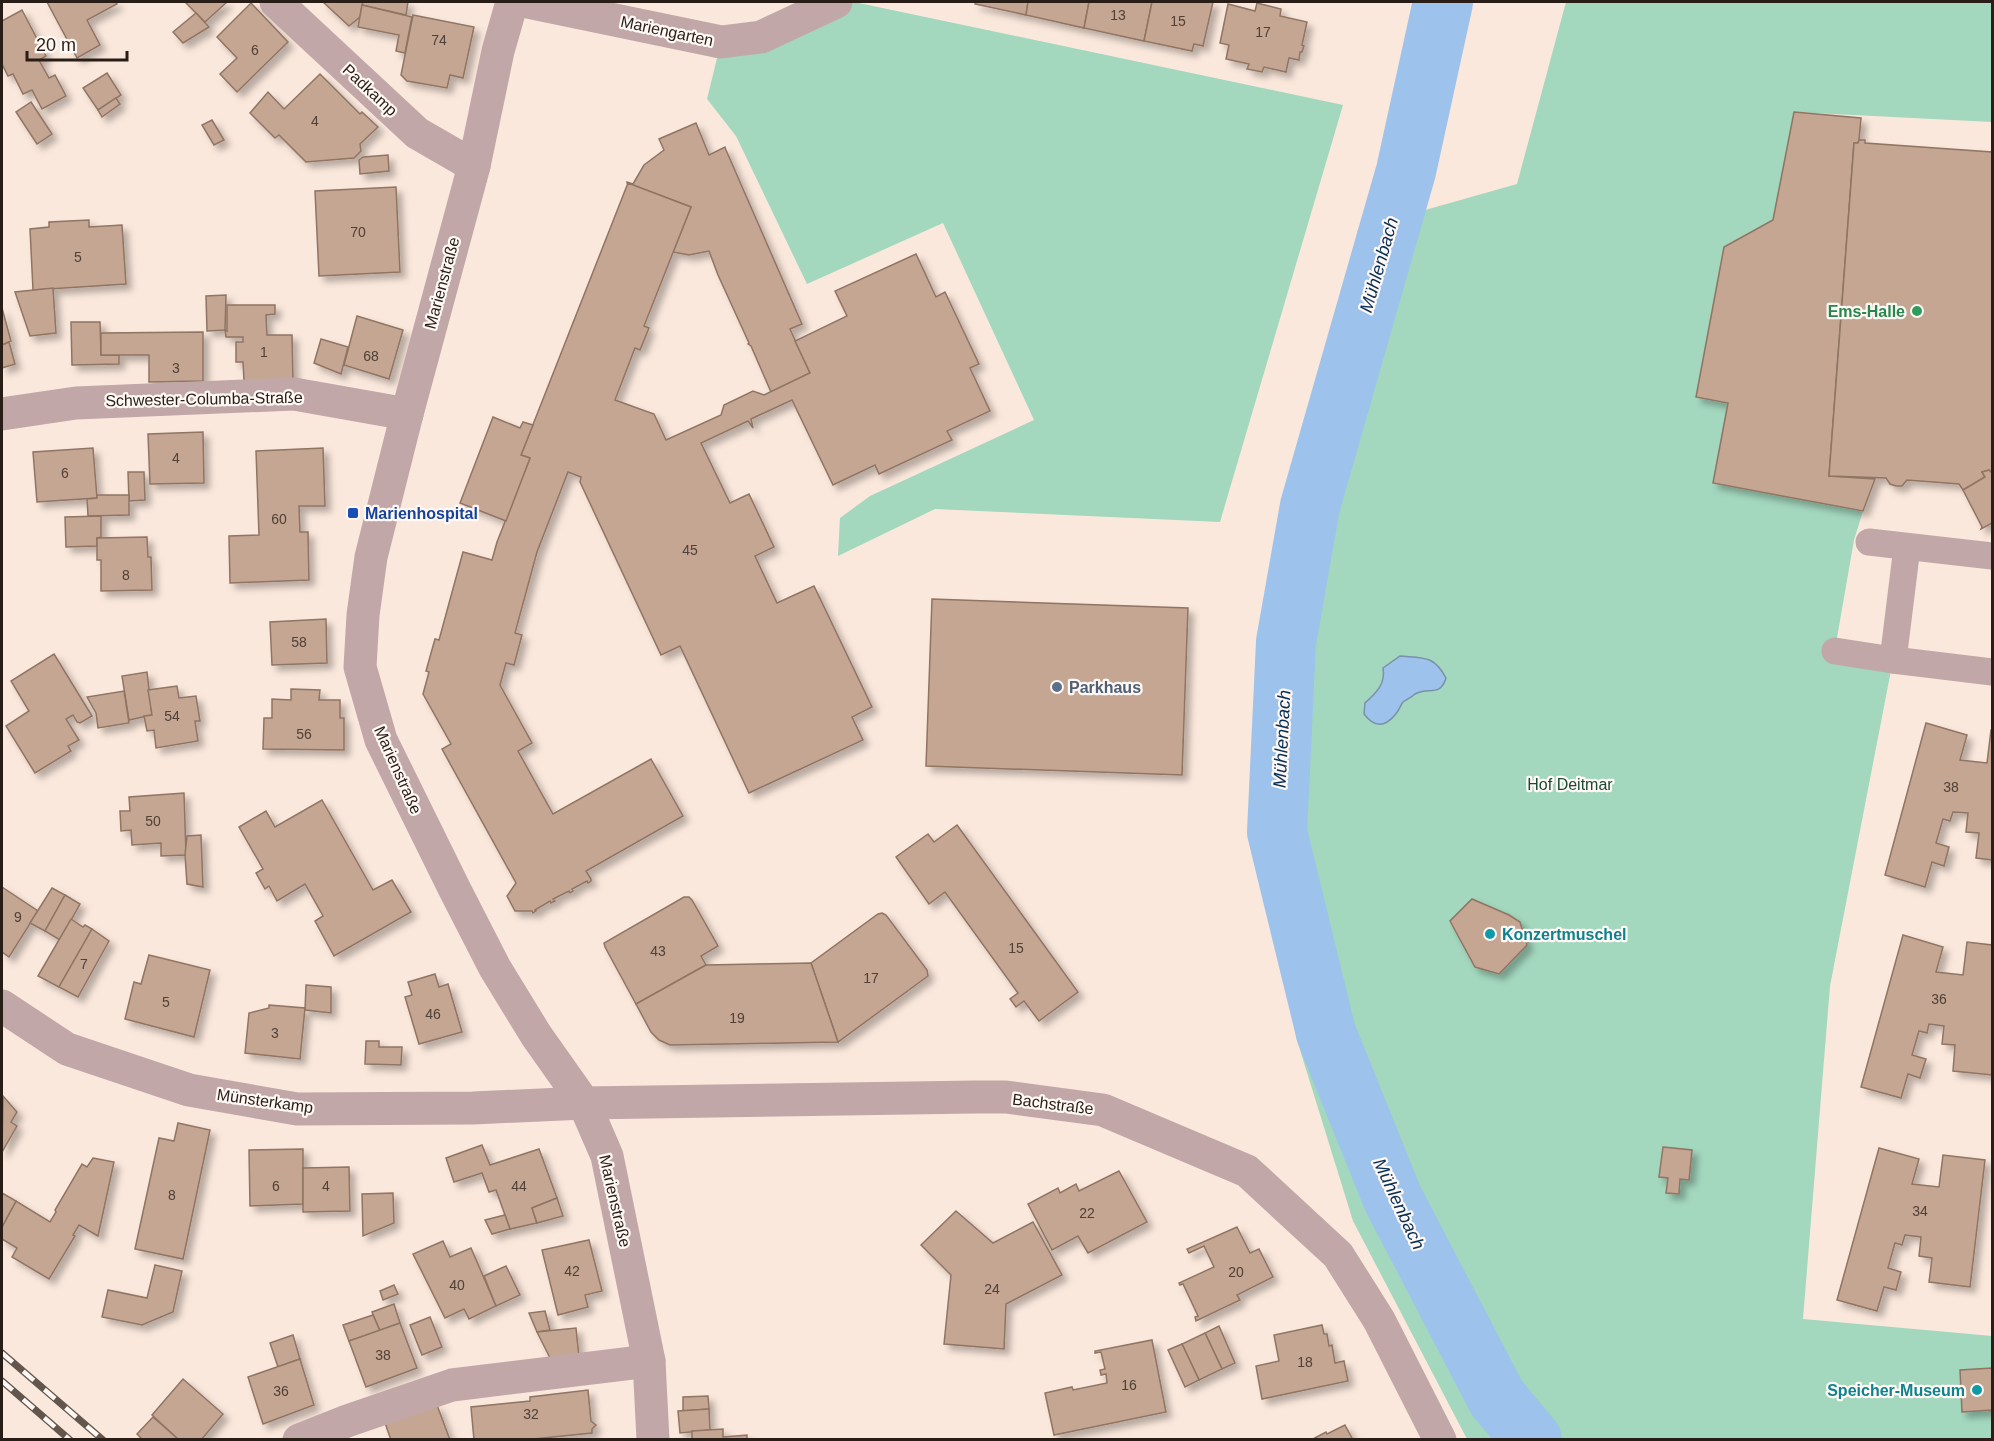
<svg xmlns="http://www.w3.org/2000/svg" width="1994" height="1441" font-family="Arial,sans-serif">
  <defs>
    <filter id="shadow"><feDropShadow dx="5.5" dy="5.5" stdDeviation="3" flood-color="#0004"/></filter>
  </defs>
  <rect width="100%" height="100%" fill="#fbe8dc"/>
  <!-- green -->
  <g fill="#a3d7be">
    <polygon points="836,2 854,2 1343,105 1220,522 935,509 838,556 840,518 870,496 1034,420 943,223 807,284 736,136 707,99 721,42"/>
    <polygon points="1566,2 1992,2 1992,122 1794,112 1773,220 1724,247 1696,396 1728,403 1713,483 1863,511 1854,540 1834,655 1893,660 1830,986 1803,1319 1992,1336 1992,1439 1467,1439 1353,1221 1296,1037 1277,832 1271,604 1358,229 1517,184"/>
  </g>
  <!-- water -->
  <g fill="#9dc2eb" stroke="#7a91ab" stroke-width="1.5">
    <path d="M 1400,656 C 1423,658 1434,655 1446,678 C 1440,698 1428,686 1415,694 C 1412,697 1407,699 1403,702 C 1400,706 1399,711 1395,715 C 1384,728 1374,727 1364,714 L 1365,703 C 1376,693 1386,684 1383,668 Z"/>
    <polygon points="1469,1296 1484,1350 1544,1439 1503,1439 1481,1409 1432,1315"/>
  </g>
  <g fill="none" stroke-linecap="round" stroke-linejoin="round">
    <!-- river -->
    <polyline stroke="#9dc2eb" stroke-width="60" points="1443,2 1406,171 1310,506 1286,642 1277,832 1326,1033 1393,1199 1497,1398 1532,1440"/>
  </g>
  <!-- building -->
  <g fill="#c4a693" stroke="#907463" stroke-width="1.5" filter="url(#shadow)">
    <polygon points="47,2 116,2 117,4 87,20 100,45 77,58"/>
    <polygon points="185,2 227,2 205,22"/>
    <polygon points="323,2 363,2 360,17 349,26"/>
    <polygon points="363,2 408,2 406,15 362,5"/>
    <polygon points="976,2 1028,2 1026,15 975,4"/>
    <polygon points="1028,2 1089,2 1084,28 1026,15"/>
    <polygon points="1089,2 1152,2 1144,41 1084,28"/>
    <polygon points="1152,2 1213,2 1203,46 1194,44 1192,51 1144,41"/>
    <polygon points="251,3 288,42 237,92 220,74 237,58 217,37"/>
    <polygon points="1257,3 1281,9 1280,16 1307,22 1302,45 1304,46 1302,52 1300,52 1299,60 1289,58 1286,72 1264,67 1262,72 1247,69 1249,64 1226,59 1229,45 1220,43 1228,4 1255,11"/>
    <polygon points="362,5 412,17 405,53 396,51 399,35 358,27"/>
    <polygon points="22,10 46,56 39,60 49,78 55,75 66,96 42,109 32,90 23,94 13,74 8,76 2,64 2,21"/>
    <polygon points="196,13 209,27 183,43 173,32"/>
    <polygon points="413,15 474,27 463,78 450,75 447,88 407,81 401,75"/>
    <polygon points="107,73 121,95 98,110 83,88"/>
    <polygon points="320,74 360,114 362,112 378,127 360,144 361,151 354,158 306,162 279,135 275,138 250,113 268,92 284,109"/>
    <polygon points="116,98 120,104 102,117 98,110"/>
    <polygon points="31,102 52,134 37,144 16,112"/>
    <polygon points="1794,112 1861,118 1859,140 1858,143 1854,143 1829,476 1875,479 1863,511 1713,483 1728,403 1696,397 1724,247 1773,220"/>
    <polygon points="212,120 224,140 214,145 202,125"/>
    <polygon points="696,123 709,155 725,147 726,150 802,324 790,329 810,373 771,392 751,346 748,344 749,343 718,275 709,251 689,255 673,252 691,207 627,183 627,182 633,184 644,165 664,150 659,139"/>
    <polygon points="1859,140 1865,140 1865,143 1992,152 1992,473 1989,470 1982,472 1985,477 1963,490 1959,484 1907,480 1902,486 1896,486 1890,484 1886,478 1829,476 1854,143 1858,143"/>
    <polygon points="388,155 389,171 360,174 359,160 363,157"/>
    <polygon points="628,183 691,207 644,326 649,328 640,350 635,348 615,400 654,414 666,440 721,415 724,405 753,391 764,395 810,373 795,341 847,316 835,291 916,254 936,297 945,292 979,364 970,368 990,411 947,431 952,440 879,474 875,465 833,485 792,400 751,419 753,428 748,421 701,443 730,503 749,494 774,547 755,556 777,603 814,586 872,707 852,717 863,740 749,793 680,646 661,655 580,482 581,477 568,472 537,552 515,633 522,635 514,665 506,663 500,685 532,743 518,751 553,814 651,759 683,816 586,871 591,879 591,881 588,883 587,881 572,889 573,891 570,893 569,891 553,899 555,901 551,903 550,901 535,910 536,911 533,913 532,911 515,911 507,896 516,883 442,749 451,744 423,694 429,672 426,671 435,639 439,640 463,552 492,560 497,542 530,458 521,455"/>
    <polygon points="396,187 400,272 319,276 315,191"/>
    <polygon points="89,220 89,227 122,225 126,284 33,290 30,229 49,227 49,222"/>
    <polygon points="53,288 56,333 30,336 15,292"/>
    <polygon points="226,295 225,330 207,331 206,296"/>
    <polygon points="227,305 275,305 275,314 266,315 267,335 292,335 293,380 244,381 243,362 236,362 236,342 243,342 243,337 226,337 225,330 227,331"/>
    <polygon points="2,308 11,341 2,345"/>
    <polygon points="357,316 403,330 389,379 344,365"/>
    <polygon points="71,322 100,322 101,355 119,355 119,364 72,365"/>
    <polygon points="203,332 203,381 149,382 149,355 101,355 101,333"/>
    <polygon points="321,339 348,347 341,374 314,363"/>
    <polygon points="9,342 15,364 2,368 2,345"/>
    <polygon points="493,417 520,428 523,422 533,425 521,455 530,458 506,521 460,503"/>
    <polygon points="203,432 204,483 150,484 148,434"/>
    <polygon points="93,448 97,498 37,502 33,452"/>
    <polygon points="323,448 325,506 299,506 300,532 308,532 309,580 230,583 229,536 259,535 256,451"/>
    <polygon points="1989,470 1992,473 1992,523 1981,529 1982,527 1963,490 1985,477 1982,472"/>
    <polygon points="128,472 144,472 145,500 129,501"/>
    <polygon points="97,495 129,495 129,515 88,516 87,499 97,498"/>
    <polygon points="101,516 101,537 97,538 97,546 66,547 65,517"/>
    <polygon points="147,537 148,557 151,557 152,590 101,591 101,560 97,560 97,538"/>
    <polygon points="932,599 1188,608 1182,775 926,766"/>
    <polygon points="326,619 327,663 272,665 270,622"/>
    <polygon points="54,654 92,716 80,723 77,722 73,715 66,719 79,740 68,746 71,751 35,773 6,726 29,711 11,681"/>
    <polygon points="147,672 152,715 129,720 122,676"/>
    <polygon points="177,686 179,698 196,696 200,721 195,721 198,741 156,748 154,730 147,731 144,716 152,715 148,690"/>
    <polygon points="291,689 320,690 319,700 340,700 340,718 344,718 344,750 263,749 264,718 272,718 272,699 291,700"/>
    <polygon points="124,691 129,723 98,728 96,713 87,697"/>
    <polygon points="1926,723 1967,735 1960,760 1987,763 1991,730 1992,730 1992,860 1976,858 1979,833 1966,832 1968,813 1953,812 1950,821 1943,819 1936,843 1949,847 1944,866 1932,862 1925,887 1885,875"/>
    <polygon points="184,793 186,855 161,856 161,843 132,845 131,830 121,831 120,811 130,811 129,797"/>
    <polygon points="322,800 373,890 392,880 411,912 334,956 315,921 323,916 305,884 277,901 269,886 265,889 256,873 263,869 239,827 266,811 275,827"/>
    <polygon points="957,825 1078,992 1039,1021 1024,1001 1016,1007 1010,999 1018,993 945,892 929,904 896,857 928,834 934,842"/>
    <polygon points="201,835 203,887 187,884 185,855 187,836"/>
    <polygon points="2,887 38,911 9,957 2,952"/>
    <polygon points="52,888 65,895 45,931 30,923"/>
    <polygon points="65,895 80,904 60,940 45,931"/>
    <polygon points="684,897 689,897 692,900 718,946 701,956 706,965 636,1004 605,947 604,943"/>
    <polygon points="1472,899 1509,915 1520,922 1527,945 1499,974 1475,967 1450,921"/>
    <polygon points="882,913 886,915 927,970 928,976 838,1042 811,963 878,914"/>
    <polygon points="71,919 83,927 85,925 92,929 59,987 38,976"/>
    <polygon points="92,929 109,941 78,997 59,987"/>
    <polygon points="1903,935 1943,947 1936,972 1963,975 1967,942 1992,945 1992,1075 1953,1071 1955,1045 1942,1044 1944,1026 1929,1024 1927,1033 1919,1031 1912,1055 1926,1059 1920,1078 1908,1074 1901,1098 1861,1087"/>
    <polygon points="149,955 210,970 194,1037 125,1019 134,982 141,984"/>
    <polygon points="811,963 838,1042 670,1045 659,1040 651,1032 636,1004 706,965"/>
    <polygon points="435,974 439,987 448,984 462,1032 419,1044 405,997 412,995 408,982"/>
    <polygon points="306,985 331,987 331,1013 305,1010"/>
    <polygon points="269,1005 305,1008 300,1059 245,1053 249,1013 269,1008"/>
    <polygon points="366,1041 379,1041 379,1047 402,1047 401,1065 365,1064"/>
    <polygon points="3,1096 17,1112 11,1122 17,1126 2,1152"/>
    <polygon points="178,1123 210,1130 183,1259 135,1249 159,1138 174,1141"/>
    <polygon points="482,1145 490,1165 539,1149 557,1198 532,1208 537,1223 510,1229 496,1190 489,1192 482,1173 454,1182 446,1158"/>
    <polygon points="1663,1147 1692,1150 1689,1180 1680,1179 1679,1194 1666,1193 1668,1178 1659,1177"/>
    <polygon points="1879,1148 1919,1159 1912,1184 1939,1187 1943,1155 1985,1160 1970,1287 1929,1282 1932,1258 1919,1256 1921,1237 1905,1235 1902,1245 1895,1243 1888,1268 1901,1272 1896,1290 1884,1287 1877,1311 1837,1300"/>
    <polygon points="303,1149 303,1204 250,1206 249,1150"/>
    <polygon points="93,1158 114,1162 98,1236 79,1225 73,1235 75,1236 49,1279 12,1257 17,1248 2,1239 2,1227 16,1201 50,1222 56,1212 55,1210 82,1164 87,1167"/>
    <polygon points="349,1167 350,1211 303,1212 303,1168"/>
    <polygon points="1119,1171 1147,1222 1088,1253 1078,1236 1052,1250 1028,1204 1058,1188 1060,1193 1076,1184 1079,1191"/>
    <polygon points="2,1193 16,1201 2,1227"/>
    <polygon points="393,1193 394,1223 363,1236 362,1194"/>
    <polygon points="557,1198 563,1216 537,1223 532,1208"/>
    <polygon points="956,1211 993,1243 1033,1222 1062,1275 1006,1304 1004,1349 944,1344 951,1275 921,1245"/>
    <polygon points="505,1215 510,1229 492,1234 485,1220"/>
    <polygon points="1237,1227 1250,1253 1259,1249 1273,1277 1237,1295 1240,1300 1196,1321 1195,1317 1198,1316 1183,1284 1180,1285 1179,1283 1214,1267 1204,1246 1189,1253 1187,1249"/>
    <polygon points="589,1240 602,1291 585,1295 588,1307 558,1315 542,1250"/>
    <polygon points="443,1241 450,1257 471,1248 496,1306 469,1319 464,1309 445,1318 413,1254"/>
    <polygon points="155,1265 182,1271 173,1312 142,1325 102,1317 108,1290 147,1298"/>
    <polygon points="506,1266 520,1295 496,1306 484,1276"/>
    <polygon points="394,1285 398,1294 383,1300 380,1291"/>
    <polygon points="394,1304 400,1323 380,1331 372,1312"/>
    <polygon points="545,1311 550,1330 537,1332 529,1313"/>
    <polygon points="373,1315 380,1331 349,1341 343,1325"/>
    <polygon points="430,1317 442,1347 422,1355 410,1325"/>
    <polygon points="400,1323 417,1368 366,1387 349,1341"/>
    <polygon points="1322,1325 1324,1334 1327,1334 1329,1346 1332,1345 1335,1363 1344,1361 1348,1381 1262,1399 1256,1366 1279,1361 1274,1335"/>
    <polygon points="1219,1326 1235,1363 1222,1369 1205,1333"/>
    <polygon points="576,1328 579,1357 551,1360 537,1332"/>
    <polygon points="1205,1333 1222,1369 1199,1380 1182,1344"/>
    <polygon points="293,1335 300,1359 278,1367 270,1343"/>
    <polygon points="1152,1340 1166,1412 1054,1435 1045,1393 1072,1387 1073,1390 1107,1383 1106,1374 1101,1375 1100,1370 1105,1369 1101,1352 1095,1353 1095,1351"/>
    <polygon points="1182,1344 1199,1380 1185,1387 1168,1350"/>
    <polygon points="300,1359 314,1405 263,1424 248,1377"/>
    <polygon points="1992,1368 1992,1410 1962,1412 1960,1370"/>
    <polygon points="183,1379 223,1414 201,1440 179,1440 152,1415"/>
    <polygon points="588,1390 591,1421 596,1425 592,1429 592,1433 523,1440 474,1440 471,1407 530,1401 530,1397"/>
    <polygon points="708,1396 709,1409 683,1411 683,1397"/>
    <polygon points="437,1405 450,1440 391,1440 385,1423"/>
    <polygon points="709,1409 710,1430 680,1433 678,1411"/>
    <polygon points="153,1417 179,1440 143,1440 137,1434"/>
    <polygon points="1345,1425 1353,1440 1311,1440 1326,1432 1327,1434"/>
    <polygon points="723,1429 723,1437 747,1435 747,1440 692,1440 692,1431"/>
  </g>
  <g fill="none" stroke-linecap="round" stroke-linejoin="round">
    <!-- pedestrian -->
    <g stroke="#c2a7a8" stroke-width="27">
      <polyline points="1869,542 1992,556"/>
      <polyline points="1835,651 1893,660 1907,547"/>
      <polyline points="1893,660 1992,672"/>
    </g>
    <!-- minor -->
    <g stroke="#c2a7a8" stroke-width="33">
      <polyline points="276,2 417,133 474,166"/>
      <polyline points="512,2 498,51 474,166 407,414 371,557 363,615 360,667 381,740 455,890 495,968 536,1035 584,1103 607,1156 649,1361 653,1440"/>
      <polyline points="528,2 721,42 761,37 836,2"/>
      <polyline points="2,414 76,403 294,394 407,414"/>
      <polyline points="2,1006 67,1049 189,1090 297,1109 473,1108 584,1103 975,1097 1006,1097 1103,1110 1247,1171 1338,1255 1379,1320 1440,1440"/>
      <polyline points="299,1440 347,1421 452,1385 649,1361"/>
    </g>
    <defs>
      <g id="rail">
        <polyline points="2,1353 103,1440"/>
        <polyline points="2,1381 70,1440"/>
      </g>
    </defs>
    <!-- rail casing -->
    <use href="#rail" stroke="#63564d" stroke-width="7"/>
    <!-- rail -->
    <use href="#rail" stroke="#fff8f4" stroke-width="4.5" stroke-dasharray="14" stroke-linecap="butt"/>
  </g>
  <!-- markers -->
  <circle fill="#2e9e5b" stroke="#fff8f4" stroke-width="2" cx="1917" cy="311" r="6"/>
  <rect fill="#1a4fb4" stroke="#fff8f4" stroke-width="2" x="347" y="507" width="12" height="12" rx="3"/>
  <circle fill="#5c6f8a" stroke="#fff8f4" stroke-width="2" cx="1057" cy="687" r="6"/>
  <g fill="#0f9aa8" stroke="#fff8f4" stroke-width="2">
    <circle cx="1490" cy="934" r="6"/>
    <circle cx="1977" cy="1390" r="6"/>
  </g>
  <g text-anchor="middle" dominant-baseline="central" stroke-width="4.5" stroke-linejoin="round" paint-order="stroke">
    <!-- number labels -->
    <g font-size="14" fill="#504036">
      <text x="1118" y="15">13</text>
      <text x="1178" y="21">15</text>
      <text x="1263" y="32">17</text>
      <text x="439" y="40">74</text>
      <text x="255" y="50">6</text>
      <text x="315" y="121">4</text>
      <text x="358" y="232">70</text>
      <text x="78" y="257">5</text>
      <text x="264" y="352">1</text>
      <text x="371" y="356">68</text>
      <text x="176" y="368">3</text>
      <text x="176" y="458">4</text>
      <text x="65" y="473">6</text>
      <text x="279" y="519">60</text>
      <text x="690" y="550">45</text>
      <text x="126" y="575">8</text>
      <text x="299" y="642">58</text>
      <text x="172" y="716">54</text>
      <text x="304" y="734">56</text>
      <text x="1951" y="787">38</text>
      <text x="153" y="821">50</text>
      <text x="18" y="917">9</text>
      <text x="1016" y="948">15</text>
      <text x="658" y="951">43</text>
      <text x="84" y="964">7</text>
      <text x="871" y="978">17</text>
      <text x="1939" y="999">36</text>
      <text x="166" y="1002">5</text>
      <text x="433" y="1014">46</text>
      <text x="737" y="1018">19</text>
      <text x="275" y="1033">3</text>
      <text x="276" y="1186">6</text>
      <text x="326" y="1186">4</text>
      <text x="519" y="1186">44</text>
      <text x="172" y="1195">8</text>
      <text x="1920" y="1211">34</text>
      <text x="1087" y="1213">22</text>
      <text x="572" y="1271">42</text>
      <text x="1236" y="1272">20</text>
      <text x="457" y="1285">40</text>
      <text x="992" y="1289">24</text>
      <text x="383" y="1355">38</text>
      <text x="1305" y="1362">18</text>
      <text x="1129" y="1385">16</text>
      <text x="281" y="1391">36</text>
      <text x="531" y="1414">32</text>
    </g>
    <!-- street labels -->
    <g font-size="16" fill="#291e17" stroke="#fff8f4">
      <text transform="translate(667 31) rotate(12)">Mariengarten</text>
      <text transform="translate(370 90) rotate(43)">Padkamp</text>
      <text transform="translate(442 283) rotate(-75)">Marienstraße</text>
      <text transform="translate(204 399) rotate(-1)">Schwester-Columba-Straße</text>
      <text transform="translate(398 770) rotate(66)">Marienstraße</text>
      <text transform="translate(265 1101) rotate(8)">Münsterkamp</text>
      <text transform="translate(1053 1104) rotate(7)">Bachstraße</text>
      <text transform="translate(615 1201) rotate(77)">Marienstraße</text>
    </g>
    <!-- leisure labels -->
    <g font-size="16" font-weight="bold" fill="#27864d" stroke="#fff8f4" text-anchor="end">
      <text x="1905" y="311">Ems-Halle</text>
    </g>
    <!-- transit labels -->
    <g font-size="16" font-weight="bold" fill="#164399" stroke="#fff8f4" text-anchor="start">
      <text x="365" y="513">Marienhospital</text>
    </g>
    <!-- service labels -->
    <g font-size="16" font-weight="bold" fill="#4e5e75" stroke="#fff8f4" text-anchor="start">
      <text x="1069" y="687">Parkhaus</text>
    </g>
    <!-- park labels -->
    <g font-size="16" fill="#1a4836" stroke="#fff8f4">
      <text x="1570" y="784">Hof Deitmar</text>
    </g>
    <!-- culture labels -->
    <g font-size="16" font-weight="bold" fill="#0d838f" stroke="#fff8f4" text-anchor="start">
      <text x="1502" y="934">Konzertmuschel</text>
      <text x="1965" y="1390" text-anchor="end">Speicher-Museum</text>
    </g>
    <!-- water labels -->
    <g font-size="18" font-style="italic" fill="#072f55" stroke="#fff8f4">
      <text transform="translate(1379 265) rotate(-74)">Mühlenbach</text>
      <text transform="translate(1282 739) rotate(-87)">Mühlenbach</text>
      <text transform="translate(1399 1204) rotate(65)">Mühlenbach</text>
    </g>
  </g>
  <!-- border -->
  <rect width="1994" height="1441" fill="none" stroke="#291e17" stroke-width="6"/>
  <!-- scale -->
  <path d="M27 51v9h100v-9" fill="none" stroke="#291e17" stroke-width="3"/>
  <text x="36" y="51" font-size="18" fill="#291e17" stroke="#fff8f4" stroke-width="4.5" paint-order="stroke">20 m</text>
</svg>
